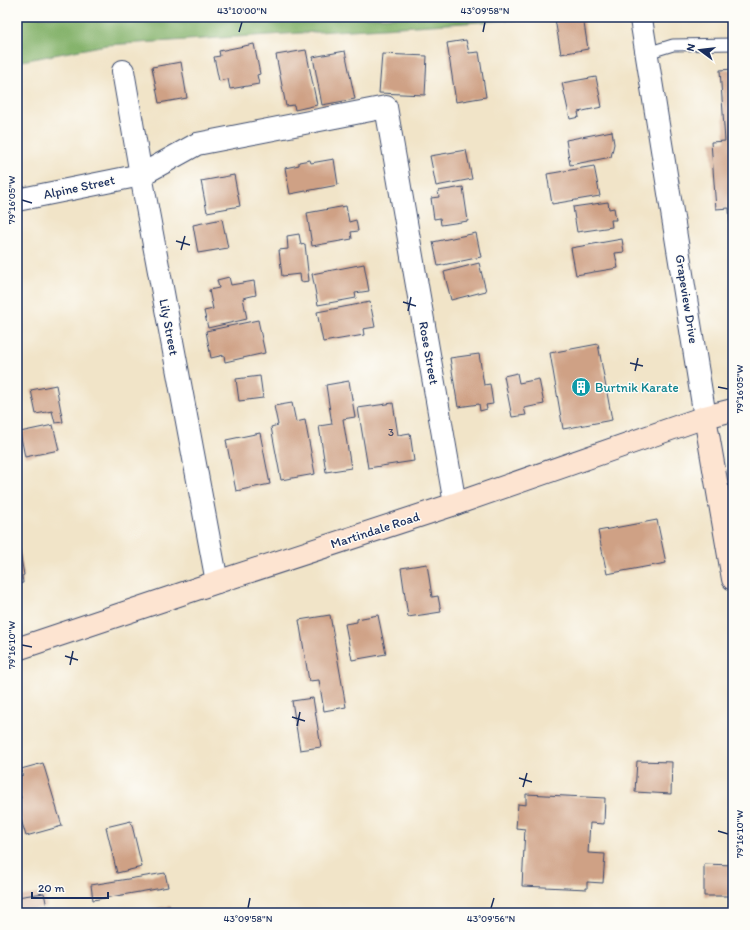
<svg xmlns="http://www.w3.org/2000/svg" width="750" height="930" font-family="Itim,sans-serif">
  <rect width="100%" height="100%" fill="#fdfcf7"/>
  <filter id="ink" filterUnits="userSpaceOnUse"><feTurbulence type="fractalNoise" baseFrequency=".025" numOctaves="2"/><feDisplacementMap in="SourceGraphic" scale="8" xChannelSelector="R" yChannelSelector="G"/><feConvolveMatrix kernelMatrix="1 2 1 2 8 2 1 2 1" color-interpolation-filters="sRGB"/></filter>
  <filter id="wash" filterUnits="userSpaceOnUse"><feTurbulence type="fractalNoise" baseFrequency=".012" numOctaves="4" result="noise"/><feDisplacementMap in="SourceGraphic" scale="16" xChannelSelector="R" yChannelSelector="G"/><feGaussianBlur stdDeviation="0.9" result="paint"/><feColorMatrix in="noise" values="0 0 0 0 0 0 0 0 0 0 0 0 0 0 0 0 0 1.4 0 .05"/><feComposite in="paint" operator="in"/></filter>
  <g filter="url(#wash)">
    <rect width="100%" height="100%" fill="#f1e4c8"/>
    <!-- forest -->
    <polygon fill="#85b36c" stroke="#507165" points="17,17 562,17 106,45 17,62"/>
    <g id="blocks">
      <!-- building -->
      <g fill="#cfa185">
        <polygon points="564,17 583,17 588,49 561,54 555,19"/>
        <polygon points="466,40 469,53 479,52 486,97 456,102 447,43"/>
        <polygon points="254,44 260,74 257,75 259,84 230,89 228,79 219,81 214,57 220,56 219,51"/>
        <polygon points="306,50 317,105 295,110 294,105 286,106 276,55"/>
        <polygon points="345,51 355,99 322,105 313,57"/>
        <polygon points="382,54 427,56 425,95 379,93"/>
        <polygon points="181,62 187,98 159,103 152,67"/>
        <polygon points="733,69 733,249 732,249 729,208 716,209 711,142 725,141 720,70"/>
        <polygon points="596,77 602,107 578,112 579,117 570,119 562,83"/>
        <polygon points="612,131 614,144 611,157 570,165 566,140"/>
        <polygon points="466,150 472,179 436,186 430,156"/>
        <polygon points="334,159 338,185 290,194 285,168 299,165 299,162 310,160 311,163"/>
        <polygon points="594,166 600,196 552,204 547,174"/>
        <polygon points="234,175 240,206 207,212 201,181"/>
        <polygon points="463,187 468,221 441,225 440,218 434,219 431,198 439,197 438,191"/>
        <polygon points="608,202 609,209 614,208 616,220 611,220 612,227 577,232 573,207"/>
        <polygon points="346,206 349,222 356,220 358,231 351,232 352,239 312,246 307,213"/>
        <polygon points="222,219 228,248 198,253 193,225"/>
        <polygon points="476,233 481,257 438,266 433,242"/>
        <polygon points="299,234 301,245 305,244 309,281 301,282 300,274 282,276 279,250 288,249 287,236"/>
        <polygon points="622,239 624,252 615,253 618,268 576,275 571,248"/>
        <polygon points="479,263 486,291 451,300 444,272"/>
        <polygon points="364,264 369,291 355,293 356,298 318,305 312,274"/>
        <polygon points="229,277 231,285 254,281 256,295 243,298 247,319 208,328 204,311 213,309 209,290 219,288 217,280"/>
        <polygon points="370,302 375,327 363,329 364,335 323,342 317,312"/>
        <polygon points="258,320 265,353 225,362 224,355 211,358 206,331"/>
        <polygon points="598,344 612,420 563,429 550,353"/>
        <polygon points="479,354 484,385 490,384 493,404 486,405 487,409 480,411 479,404 458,407 450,358"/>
        <polygon points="517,373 519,383 539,379 544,404 524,408 526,415 512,417 504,376"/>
        <polygon points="260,376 263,398 239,401 236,379"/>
        <polygon points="349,381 355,417 343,419 351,468 326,472 319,426 332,424 326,385"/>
        <polygon points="56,385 63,422 55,423 52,411 36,414 31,390"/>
        <polygon points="292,403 296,422 305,420 315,474 281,480 271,427 278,425 274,406"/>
        <polygon points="393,403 398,435 410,433 414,461 368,468 358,408"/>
        <polygon points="53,425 59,450 25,457 20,432"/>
        <polygon points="260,433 270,484 236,491 226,440"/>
        <polygon points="657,520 666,563 607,574 598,531"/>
        <polygon points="17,541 18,541 24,575 22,576 23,583 17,584"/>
        <polygon points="427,564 432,597 438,596 441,612 408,617 401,568"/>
        <polygon points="330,615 346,707 324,711 319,680 309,681 299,620"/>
        <polygon points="378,615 386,654 352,660 345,624 357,622 357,619"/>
        <polygon points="313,698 321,747 300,750 292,701"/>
        <polygon points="637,761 672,762 671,794 635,792"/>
        <polygon points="43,763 62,826 26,836 17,806 17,799 21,798 17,783 17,777 23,775 21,769"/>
        <polygon points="526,794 605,798 604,824 590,823 588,853 605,854 603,883 587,882 587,889 522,886 525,829 516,828 518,804 526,805"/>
        <polygon points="131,821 142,867 117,873 106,827"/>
        <polygon points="704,864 733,865 733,896 704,896"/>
        <polygon points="165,873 168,887 93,900 91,885"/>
        <polygon points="44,893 47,907 17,912 17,897"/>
        <polygon points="170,906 171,913 132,913 132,912"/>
      </g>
    </g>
  </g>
  <g filter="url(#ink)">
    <use href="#blocks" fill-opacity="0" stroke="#3b4a6e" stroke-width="1"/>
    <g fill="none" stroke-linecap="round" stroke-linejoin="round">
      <defs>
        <polyline id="lane" points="647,53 673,45 733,44"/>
        <g id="street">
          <polyline points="641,19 705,417"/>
          <polyline points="123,71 141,175 217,582"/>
          <polyline points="17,200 141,175 197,144 386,107 455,504"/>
        </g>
        <g id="secondary">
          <polyline points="705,417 733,579"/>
          <polyline points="17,649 217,582 455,504 705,417 733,410"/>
        </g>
      </defs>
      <!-- lane casing -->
      <use href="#lane" stroke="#3b4a6e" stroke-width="13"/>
      <!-- street casing -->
      <use href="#street" stroke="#3b4a6e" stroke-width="24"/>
      <!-- secondary casing -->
      <use href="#secondary" stroke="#3b4a6e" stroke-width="24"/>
      <!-- lane -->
      <use href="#lane" stroke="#fff" stroke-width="11"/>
      <!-- street -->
      <use href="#street" stroke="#fff" stroke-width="22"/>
      <!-- secondary -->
      <use href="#secondary" stroke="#fde4d1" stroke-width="22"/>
    </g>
  </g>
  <!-- ticks -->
  <path fill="none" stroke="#1b2f5e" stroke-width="1.5" d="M 239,32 L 242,22M 483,32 L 485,22M 22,200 L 32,203M 176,241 L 190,245M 181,250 L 185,236M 403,302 L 416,306M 408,311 L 411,297M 630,363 L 643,366M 635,371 L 638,358M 718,387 L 728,389M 22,645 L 32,647M 65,656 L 78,660M 70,665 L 73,651M 292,717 L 305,721M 297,726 L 300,712M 519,778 L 532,782M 523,787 L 527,773M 718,831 L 728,834M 248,908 L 250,898M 491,908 L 494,898"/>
  <!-- icons -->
  <defs>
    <symbol id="building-disc" viewBox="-11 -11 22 22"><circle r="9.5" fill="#0f9aa8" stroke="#fdfcf7"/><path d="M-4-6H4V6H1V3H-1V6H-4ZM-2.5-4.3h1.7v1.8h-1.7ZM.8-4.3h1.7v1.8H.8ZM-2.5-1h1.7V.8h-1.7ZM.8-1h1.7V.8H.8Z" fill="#fff"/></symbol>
  </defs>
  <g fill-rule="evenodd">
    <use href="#building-disc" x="570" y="376" width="22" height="22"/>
  </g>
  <g text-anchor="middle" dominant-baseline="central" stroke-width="3" stroke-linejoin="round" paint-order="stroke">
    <!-- number labels -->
    <g font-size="11" fill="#484c68">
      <text x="391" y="432">3</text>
    </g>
    <!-- street labels -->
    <g font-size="13" fill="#1b2f5e" stroke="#fdfcf7">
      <text transform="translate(79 187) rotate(-12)">Alpine Street</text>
      <text transform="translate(687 299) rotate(81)">Grapeview Drive</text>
      <text transform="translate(169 327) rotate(79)">Lily Street</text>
      <text transform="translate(429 353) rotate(80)">Rose Street</text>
      <text transform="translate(375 530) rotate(-18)">Martindale Road</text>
    </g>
    <!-- culture labels -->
    <g font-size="13" fill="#0d838f" stroke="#fdfcf7" text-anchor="start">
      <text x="595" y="387">Burtnik Karate</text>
    </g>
  </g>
  <!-- margin -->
  <rect width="750" height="930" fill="none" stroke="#fdfcf7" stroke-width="44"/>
  <!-- north arrow -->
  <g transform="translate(700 50) rotate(285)" stroke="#fdfcf7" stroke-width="3" paint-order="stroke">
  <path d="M0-3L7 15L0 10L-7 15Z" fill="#1b2f5e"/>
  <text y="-6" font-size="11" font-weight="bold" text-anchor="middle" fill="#1b2f5e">N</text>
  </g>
  <!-- scale -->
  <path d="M32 892v6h76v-6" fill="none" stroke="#1b2f5e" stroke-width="2"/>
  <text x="38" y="892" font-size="12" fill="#1b2f5e" stroke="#fdfcf7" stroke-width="3" paint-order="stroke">20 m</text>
  <rect x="22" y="22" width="706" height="886" fill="none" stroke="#1b2f5e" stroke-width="1.5"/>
  <g font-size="10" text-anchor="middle" fill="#1b2f5e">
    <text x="242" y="14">43°10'00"N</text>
    <text x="485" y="14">43°09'58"N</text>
    <text transform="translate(11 200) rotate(-90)" y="4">79°16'05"W</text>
    <text transform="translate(739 389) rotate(-90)" y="4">79°16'05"W</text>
    <text transform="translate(11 645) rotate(-90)" y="4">79°16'10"W</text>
    <text transform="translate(739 834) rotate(-90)" y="4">79°16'10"W</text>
    <text x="248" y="922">43°09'58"N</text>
    <text x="491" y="922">43°09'56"N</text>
  </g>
</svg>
